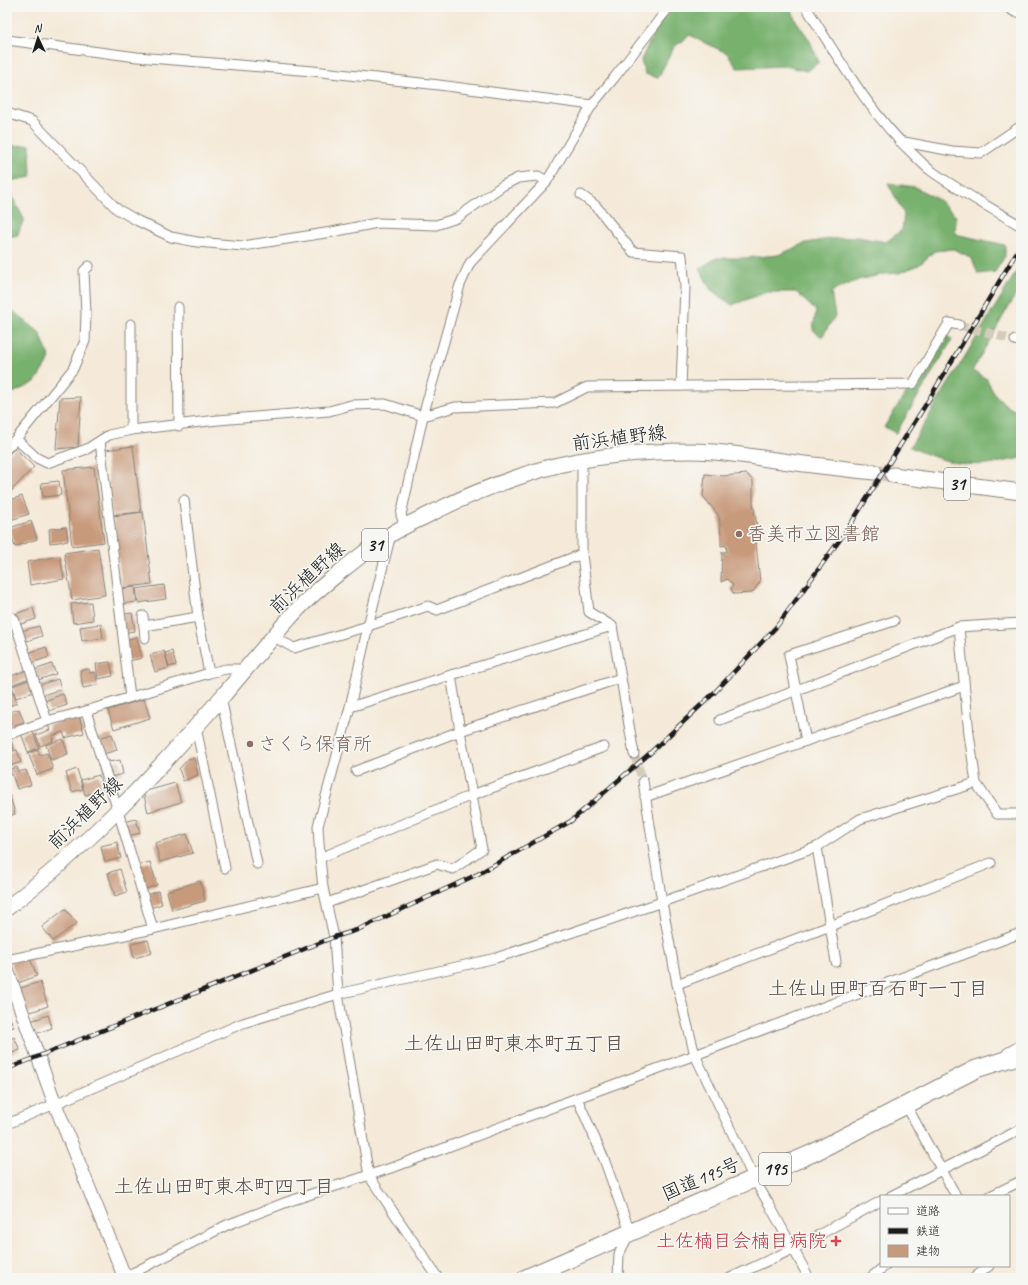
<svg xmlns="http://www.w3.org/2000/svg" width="1028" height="1285" font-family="Caveat,'Klee One',sans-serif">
  <rect width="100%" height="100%" fill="#f6f6f2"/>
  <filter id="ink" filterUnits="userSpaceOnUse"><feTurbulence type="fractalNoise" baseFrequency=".025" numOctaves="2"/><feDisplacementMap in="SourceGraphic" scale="8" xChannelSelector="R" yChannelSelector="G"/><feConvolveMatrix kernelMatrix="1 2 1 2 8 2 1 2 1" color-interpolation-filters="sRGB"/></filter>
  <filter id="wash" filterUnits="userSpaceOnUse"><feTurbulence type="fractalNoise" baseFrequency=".012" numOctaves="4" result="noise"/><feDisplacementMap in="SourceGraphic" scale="16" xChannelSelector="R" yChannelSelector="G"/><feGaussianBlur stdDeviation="0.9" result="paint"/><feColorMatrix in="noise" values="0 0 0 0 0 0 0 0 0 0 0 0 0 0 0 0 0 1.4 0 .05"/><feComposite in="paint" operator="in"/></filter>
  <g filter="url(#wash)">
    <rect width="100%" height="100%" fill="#f5ead9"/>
    <!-- forest -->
    <g fill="#78b16e" stroke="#4a6645">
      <polygon points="677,7 791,7 795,19 809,39 819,62 807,71 785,66 737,68 727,53 707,44 690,35 674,47 658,78 645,74 641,60 650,41 663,18"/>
      <polygon points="30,145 31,177 10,181 13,198 24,219 17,236 7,236 7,146"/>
      <polygon points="888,183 915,187 939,200 956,216 955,234 1005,245 1005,256 995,272 978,274 972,258 954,249 935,251 919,265 899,273 885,274 858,280 831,292 835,316 822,337 813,330 816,311 796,292 767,292 732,305 710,289 700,268 716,258 746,258 778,255 806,243 829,239 857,237 886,242 902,230 904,214"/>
      <path d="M 1021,264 L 1021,285 L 972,371 L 987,379 L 993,392 L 1007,406 L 1021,414 L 1021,458 C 1010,460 999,463 987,464 C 959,467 935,458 910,447 Z"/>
      <polygon points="7,306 40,333 50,359 35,382 7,396"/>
      <polygon points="945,333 952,340 896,433 884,427"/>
    </g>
    <g id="blocks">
      <!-- building -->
      <g fill="#c89a7c">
        <polygon points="81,397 78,447 56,449 60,398"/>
        <polygon points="133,446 141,512 112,515 105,450"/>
        <polygon points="15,448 34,467 7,495 7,456"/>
        <polygon points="94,467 104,542 72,546 63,470"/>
        <polygon points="705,474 723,476 747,474 753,481 753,503 758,532 756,543 760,582 752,593 734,594 731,589 733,585 727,579 721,582 722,552 727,552 726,545 721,546 721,535 719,516 703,496"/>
        <polygon points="59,481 61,495 43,497 41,483"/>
        <polygon points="22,496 29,514 7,521 7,501"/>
        <polygon points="143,512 152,584 122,588 113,516"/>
        <polygon points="31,521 37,539 15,547 9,528"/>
        <polygon points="66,527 68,541 50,543 49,529"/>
        <polygon points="98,548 105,595 72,600 64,553"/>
        <polygon points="60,556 64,579 30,585 27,562"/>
        <polygon points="164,585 166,599 138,603 136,589"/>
        <polygon points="135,587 137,602 115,605 113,590"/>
        <polygon points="91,602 93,620 73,623 71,604"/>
        <polygon points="33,608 36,619 18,625 15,614"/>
        <polygon points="132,613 135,631 120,633 117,615"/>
        <polygon points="101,624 103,638 82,641 80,627"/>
        <polygon points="39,626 42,636 24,642 21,631"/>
        <polygon points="137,637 142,658 124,662 120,641"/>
        <polygon points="46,647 49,657 31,663 28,653"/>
        <polygon points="164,651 169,668 155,672 150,655"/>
        <polygon points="172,651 176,665 169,667 165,653"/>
        <polygon points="110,662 113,676 98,679 96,664"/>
        <polygon points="52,664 56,674 38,680 34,670"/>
        <polygon points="89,669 90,673 95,672 98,685 83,688 80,670"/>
        <polygon points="27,670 30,678 11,685 8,677"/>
        <polygon points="7,679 11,690 7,692"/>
        <polygon points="58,679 61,689 43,695 39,685"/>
        <polygon points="29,680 34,692 16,698 12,686"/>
        <polygon points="13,692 17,703 7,707 7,695"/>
        <polygon points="63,694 67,705 49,711 45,701"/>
        <polygon points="144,699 150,718 114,729 108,710"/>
        <polygon points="19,709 24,722 12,726 11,723 7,724 7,711 9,711 9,712"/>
        <polygon points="79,716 84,733 65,738 63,732 52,736 53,741 40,746 36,735 50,730 48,725"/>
        <polygon points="32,729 39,748 28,752 21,733"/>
        <polygon points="112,734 117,750 100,755 95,739"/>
        <polygon points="10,739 14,749 7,751 7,740"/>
        <polygon points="63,739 68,754 51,760 46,745"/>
        <polygon points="17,750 21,762 7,767 7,753"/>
        <polygon points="38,750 40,755 47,753 53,769 37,775 28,753"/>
        <polygon points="194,758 198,775 183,781 179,769 188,759"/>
        <polygon points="109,760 109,762 120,760 123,774 107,778 103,762"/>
        <polygon points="17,767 18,772 26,770 31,785 17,789 12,774 8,775 7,771 7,770"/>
        <polygon points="77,769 83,789 72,792 66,773"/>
        <polygon points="99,775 103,790 85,795 81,780"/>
        <polygon points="175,783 181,802 148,812 143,792"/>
        <polygon points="7,796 10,796 15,814 7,817"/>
        <polygon points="136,819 140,833 124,837 120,823"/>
        <polygon points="187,834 193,853 160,862 155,843"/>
        <polygon points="117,842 121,858 105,862 101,846"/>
        <polygon points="150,862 157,885 140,891 138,865"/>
        <polygon points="120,869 127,892 115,896 108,873"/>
        <polygon points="200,881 205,901 172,910 167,891"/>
        <polygon points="158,891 162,904 147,909 143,896"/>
        <polygon points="65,909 77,923 53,941 42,927"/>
        <polygon points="148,940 152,953 134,958 131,944"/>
        <polygon points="29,956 37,976 18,983 11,962"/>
        <polygon points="40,982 48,1006 25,1014 17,989"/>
        <polygon points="7,1014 8,1014 14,1027 7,1029"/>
        <polygon points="48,1015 52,1028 35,1034 31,1021"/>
        <polygon points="14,1037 20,1050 7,1055 7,1041"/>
      </g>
    </g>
  </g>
  <g filter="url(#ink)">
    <use href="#blocks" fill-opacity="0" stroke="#88837a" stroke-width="1"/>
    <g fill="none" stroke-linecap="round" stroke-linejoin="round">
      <!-- street-tunnel -->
      <g stroke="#d4cbbd" stroke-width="9" stroke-dasharray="9 4.5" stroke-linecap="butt">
        <polyline points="959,325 1015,340"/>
        <polyline points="634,754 643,781"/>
      </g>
      <!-- primary-tunnel -->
      <polyline stroke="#d4cbbd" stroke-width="15" stroke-dasharray="15 8" stroke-linecap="butt" points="874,472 893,475"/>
      <defs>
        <g id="street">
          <path d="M 806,7 C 839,59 870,114 915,156 C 920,161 925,166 930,170 C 959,191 991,208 1021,226"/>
          <polyline points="1007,7 1015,12 1021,12"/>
          <polyline points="7,40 137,57 313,71 439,85 592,105"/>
          <polyline points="7,113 32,121 117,209 138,221 171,237 197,242 243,246 332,232 377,223 436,225 457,218 502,186 518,178 538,176 547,181"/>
          <polyline points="899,141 952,151 981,153 1021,126"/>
          <polyline points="581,195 596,206 633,252 682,256 685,287 681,386"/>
          <polyline points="178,307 179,426"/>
          <polyline points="131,324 131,430"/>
          <polyline points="1015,340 1021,342"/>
          <polyline points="16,439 37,458 47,463 87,449 109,435 131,430 218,420 329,411 351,405 385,404 423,416 455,407 555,403 587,387 913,384 949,323 959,325"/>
          <polyline points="100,441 130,697"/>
          <polyline points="7,448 16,439 73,369 85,341 86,313 84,271 89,266"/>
          <polyline points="582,461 582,554 589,612 612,626 634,754"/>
          <polyline points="184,500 198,617 209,673"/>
          <polyline points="405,527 401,515 423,416 460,285 470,263 547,181 592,105 614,78 669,7"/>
          <polyline points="391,534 368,626 350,707 318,826 320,858 323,888 334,937 338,994 369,1176 438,1278"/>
          <polyline points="7,614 14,619 47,721"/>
          <polyline points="143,616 145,638"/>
          <polyline points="144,626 198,617"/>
          <polyline points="959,627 969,734 976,783 997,814 1021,814"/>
          <polyline points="274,637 294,648 368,626 428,606 437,610 582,554"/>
          <polyline points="221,698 257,864"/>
          <polyline points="350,707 451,675 612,626"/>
          <polyline points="86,711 118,811 153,929"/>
          <polyline points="720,720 959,627 1021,623"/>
          <polyline points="196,727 225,868"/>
          <polyline points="7,735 47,721 86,711 209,673 226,669 246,669"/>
          <polyline points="806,741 789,655 894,621"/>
          <polyline points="356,771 460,731 621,678"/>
          <polyline points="643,781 662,902 677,984 695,1055 754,1179 770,1206 809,1278"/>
          <polyline points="645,797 964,686"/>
          <polyline points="817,847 836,962"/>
          <polyline points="320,858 472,795 604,747"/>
          <polyline points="327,903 437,864 453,869 482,849 460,731 451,675"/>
          <polyline points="7,960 153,929 323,888"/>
          <polyline points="677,984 830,926 991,863"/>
          <polyline points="1007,1053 1021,1045"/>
          <polyline points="577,1098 604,1159 630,1232 619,1254 618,1278"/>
          <polyline points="906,1105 956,1196"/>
          <polyline points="7,1124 55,1104 243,1023 338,994 496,958 662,902 817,847 860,819 976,783"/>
          <polyline points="891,1196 1021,1129"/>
          <polyline points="990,1196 1021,1181"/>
          <polyline points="123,1278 227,1225 287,1202 397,1166 577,1098 695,1055 1021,933"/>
          <polyline points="730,1278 793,1249 881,1201"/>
          <polyline points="870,1278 885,1266"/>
          <polyline points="974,1278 989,1266"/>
        </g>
        <polyline id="secondary" points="7,970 55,1104 125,1278"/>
        <g id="primary">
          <polyline points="893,475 1021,492"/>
          <path d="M 7,908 C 87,847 156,773 222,697 C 247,668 271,638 297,610 C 310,596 325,584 340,572 C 356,559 372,546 390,535 C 404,525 421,519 436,511 C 470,494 507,480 543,469 C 588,456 646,451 693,451 C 721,451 748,456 775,460 C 808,465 841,468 874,472"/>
        </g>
        <polyline id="highway" points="526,1278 813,1153 976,1069 1021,1055"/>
      </defs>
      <!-- street casing -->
      <use href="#street" stroke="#88837a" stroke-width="11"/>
      <!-- secondary casing -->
      <use href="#secondary" stroke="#88837a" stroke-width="15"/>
      <!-- primary casing -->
      <use href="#primary" stroke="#88837a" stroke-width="17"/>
      <!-- highway casing -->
      <use href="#highway" stroke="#88837a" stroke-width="19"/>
      <!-- street -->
      <use href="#street" stroke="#fff" stroke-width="9"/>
      <!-- secondary -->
      <use href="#secondary" stroke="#fff" stroke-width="13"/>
      <!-- primary -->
      <use href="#primary" stroke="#fff" stroke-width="15"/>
      <!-- highway -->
      <use href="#highway" stroke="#fff" stroke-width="17"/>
      <defs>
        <polyline id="rail" points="7,1069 334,937 357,930 478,874 571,821 649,754 715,692 777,626 847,530 928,401 1021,245"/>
      </defs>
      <!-- rail casing -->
      <use href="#rail" stroke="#1c1c1c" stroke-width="4.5"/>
      <!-- rail -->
      <use href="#rail" stroke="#f6f6f2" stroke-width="3" stroke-dasharray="9" stroke-linecap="butt"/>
    </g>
  </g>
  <!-- markers -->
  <g fill="#8d6e63" stroke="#f6f6f2" stroke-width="1.5">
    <circle cx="739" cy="534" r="4"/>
    <circle cx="250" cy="744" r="4"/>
  </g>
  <path fill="#e0444e" stroke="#f6f6f2" stroke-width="1.5" d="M834 1235h4v4h4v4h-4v4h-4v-4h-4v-4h4z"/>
  <g text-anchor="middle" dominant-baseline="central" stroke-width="3.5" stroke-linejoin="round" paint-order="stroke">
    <!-- shield labels -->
    <g fill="#f6f6f2" stroke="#5d5d5c" stroke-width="1">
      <rect x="944" y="468" width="26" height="32" rx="3"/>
      <rect x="362" y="529" width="26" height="32" rx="3"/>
      <rect x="759" y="1153" width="32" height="32" rx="3"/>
    </g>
    <g font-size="18" font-weight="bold" fill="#1c1c1c">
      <text x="957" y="484">31</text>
      <text x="375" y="545">31</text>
      <text x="775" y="1169">195</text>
    </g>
    <!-- street labels -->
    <g font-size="19" fill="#1c1c1c" stroke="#f6f6f2">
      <text transform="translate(619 438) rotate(-7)">前浜植野線</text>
      <text transform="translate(307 578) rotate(-43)">前浜植野線</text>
      <text transform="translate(85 813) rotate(-44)">前浜植野線</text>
      <text transform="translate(701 1179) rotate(-23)">国道195号</text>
    </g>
    <!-- education labels -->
    <g font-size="19" fill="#785e54" stroke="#f6f6f2" text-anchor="start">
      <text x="747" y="534">香美市立図書館</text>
      <text x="258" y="744">さくら保育所</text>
    </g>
    <!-- health labels -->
    <g font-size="19" fill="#be3a42" stroke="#f6f6f2" text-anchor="end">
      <text x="827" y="1241">土佐楠目会楠目病院</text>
    </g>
    <!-- neighbourhood labels -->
    <g font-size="20" fill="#58483e" stroke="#f6f6f2">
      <text x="878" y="988">土佐山田町百石町一丁目</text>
      <text x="514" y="1043">土佐山田町東本町五丁目</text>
      <text x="224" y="1186">土佐山田町東本町四丁目</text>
    </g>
  </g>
  <!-- margin -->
  <rect width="1028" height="1285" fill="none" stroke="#f6f6f2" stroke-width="24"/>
  <!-- legend -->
  <rect x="880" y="1195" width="130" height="72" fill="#f6f6f2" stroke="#9f9f9c"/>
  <rect x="888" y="1208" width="20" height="6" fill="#ffffff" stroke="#9f9f9c"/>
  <text x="916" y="1215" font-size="12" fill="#1c1c1c">道路</text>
  <rect x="888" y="1228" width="20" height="6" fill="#1c1c1c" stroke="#9f9f9c"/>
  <text x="916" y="1235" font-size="12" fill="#1c1c1c">鉄道</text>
  <rect x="888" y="1245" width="20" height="12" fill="#c89a7c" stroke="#9f9f9c"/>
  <text x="916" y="1255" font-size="12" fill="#1c1c1c">建物</text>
  <!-- north arrow -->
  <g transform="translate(38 38) rotate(356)" stroke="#f6f6f2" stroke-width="3" paint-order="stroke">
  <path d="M0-3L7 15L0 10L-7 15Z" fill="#1c1c1c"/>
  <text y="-6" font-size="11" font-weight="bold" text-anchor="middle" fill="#1c1c1c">N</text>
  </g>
</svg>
